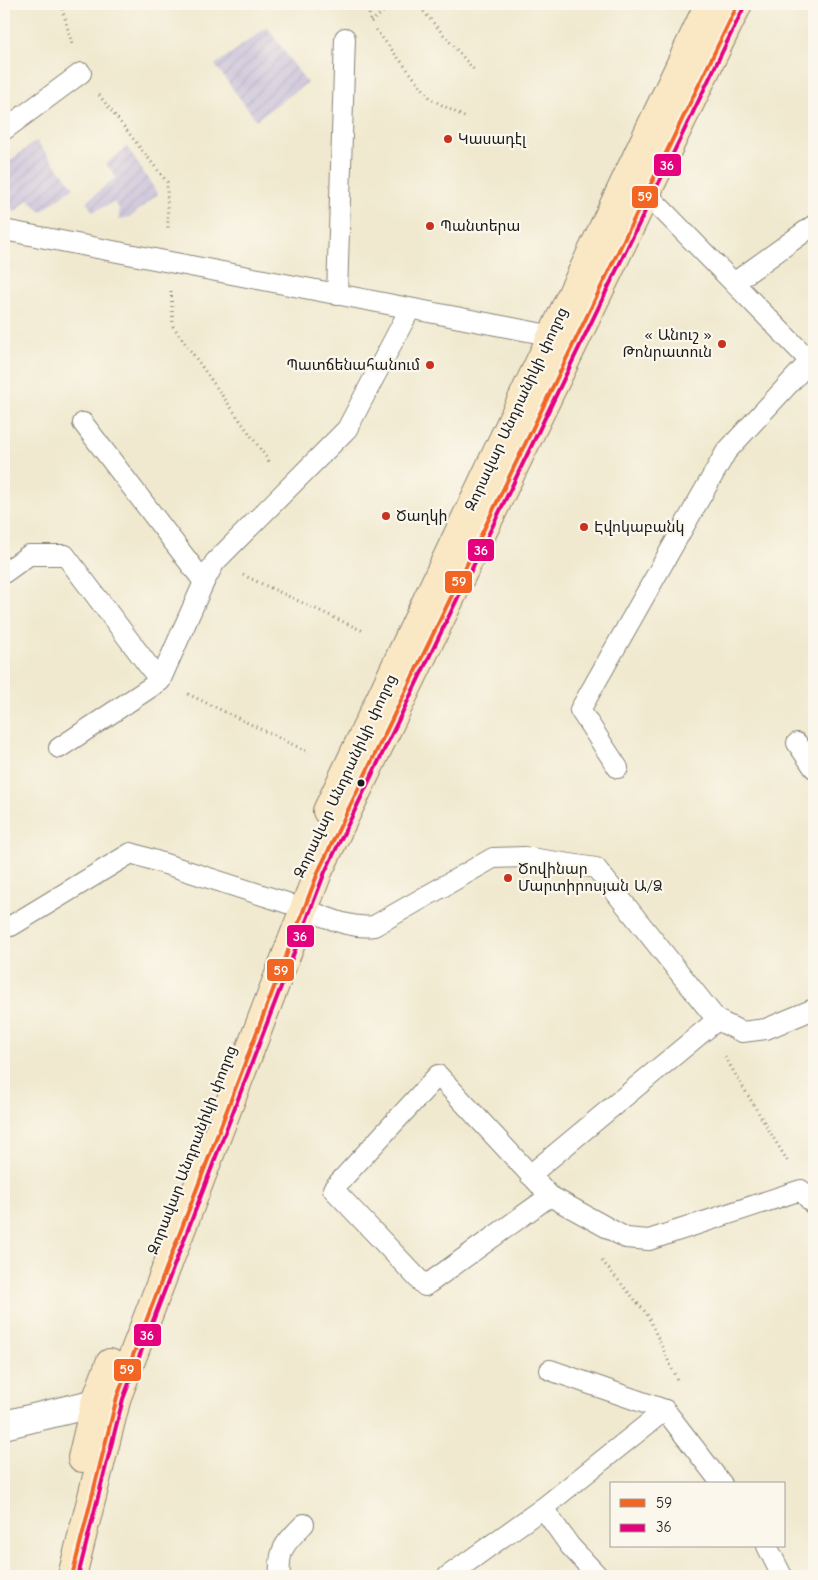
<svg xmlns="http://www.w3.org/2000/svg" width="818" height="1580" font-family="'Comic Neue','Noto Sans Armenian',sans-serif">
  <defs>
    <pattern id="industrial-furrows" width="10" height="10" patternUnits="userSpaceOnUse" patternTransform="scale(1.25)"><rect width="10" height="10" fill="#c8bfd8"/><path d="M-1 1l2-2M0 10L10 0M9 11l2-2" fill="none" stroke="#aba4b9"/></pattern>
  </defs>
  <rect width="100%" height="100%" fill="#fbf7ec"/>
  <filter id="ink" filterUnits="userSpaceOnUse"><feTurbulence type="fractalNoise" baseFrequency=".02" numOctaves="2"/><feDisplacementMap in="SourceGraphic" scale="10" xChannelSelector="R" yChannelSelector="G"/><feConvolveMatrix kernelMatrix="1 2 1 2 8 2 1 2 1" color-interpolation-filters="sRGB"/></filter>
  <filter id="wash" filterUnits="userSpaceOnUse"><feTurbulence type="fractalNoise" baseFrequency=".0096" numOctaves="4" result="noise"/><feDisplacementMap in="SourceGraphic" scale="20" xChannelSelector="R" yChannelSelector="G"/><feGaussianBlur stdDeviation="1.12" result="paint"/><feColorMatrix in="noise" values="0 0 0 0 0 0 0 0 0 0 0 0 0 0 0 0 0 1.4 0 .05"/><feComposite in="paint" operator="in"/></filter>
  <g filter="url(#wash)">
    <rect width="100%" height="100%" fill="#f0e9cf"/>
    <!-- industrial -->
    <g fill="url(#industrial-furrows)">
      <polygon points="267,27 307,83 256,120 215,65"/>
      <polygon points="36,141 74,187 41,212 28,199 16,212 4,204 4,165"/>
      <polygon points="127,147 158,194 132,216 119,220 119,208 113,202 93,212 86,202 116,177 106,164"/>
    </g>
  </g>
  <g filter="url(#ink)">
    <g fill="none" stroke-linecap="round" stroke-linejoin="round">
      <defs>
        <g id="lane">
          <polyline points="4,130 81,73"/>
          <polyline points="645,192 810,361 814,362"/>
          <polyline points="4,230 564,338"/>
          <polyline points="735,282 814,225"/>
          <polyline points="337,295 345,38"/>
          <polyline points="83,423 204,582"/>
          <polyline points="4,573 29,555 65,555 160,681"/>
          <polyline points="797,743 814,768"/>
          <polyline points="59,748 160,681 204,582 215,562 347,429 410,309"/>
          <polyline points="618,768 580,710 726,452 810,361"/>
          <path d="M 304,909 C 327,917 349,929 374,926 L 493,858 L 524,857 L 596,868 L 717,1020 L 742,1032 L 766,1029 L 814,1009"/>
          <polyline points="4,926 11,926 131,853 287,903"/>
          <polyline points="530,1175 717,1020"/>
          <polyline points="550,1196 425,1286 333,1189 438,1075 550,1196 626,1238 649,1240 801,1190 814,1205"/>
          <polyline points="550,1370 665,1410 722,1484"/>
          <polyline points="543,1508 570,1546 598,1576"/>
          <polyline points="767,1546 782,1576"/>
          <path d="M 280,1576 C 278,1549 285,1543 304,1524"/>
          <polyline points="448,1576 543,1508 665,1410"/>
        </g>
        <polyline id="street" points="4,1425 116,1398"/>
        <g id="secondary">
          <polyline points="327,811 709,4"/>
          <polyline points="82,1458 95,1403 110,1363"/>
          <polyline points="72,1576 117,1397 319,870 738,4"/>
        </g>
      </defs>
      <!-- lane casing -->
      <use href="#lane" stroke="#868276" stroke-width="22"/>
      <!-- street casing -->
      <use href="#street" stroke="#868276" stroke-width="30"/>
      <!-- secondary casing -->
      <use href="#secondary" stroke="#868276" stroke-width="30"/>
      <!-- path -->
      <g stroke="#868276" stroke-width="3" stroke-dasharray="1 4" stroke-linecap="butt">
        <polyline points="61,4 72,44"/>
        <polyline points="368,4 370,21"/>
        <polyline points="417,4 476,72"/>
        <polyline points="371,22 392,4"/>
        <polyline points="376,30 431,99 466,118"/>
        <polyline points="99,95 167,182 168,230"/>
        <polyline points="171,291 173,326 271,464"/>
        <polyline points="243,575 363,631"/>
        <polyline points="188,694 306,751"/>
        <polyline points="725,1057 788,1162"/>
        <polyline points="602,1261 647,1314 678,1382"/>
      </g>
      <!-- lane -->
      <use href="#lane" stroke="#fff" stroke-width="20"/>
      <!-- street -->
      <use href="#street" stroke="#fff" stroke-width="28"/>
      <!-- secondary -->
      <use href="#secondary" stroke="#fae7c3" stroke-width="28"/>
      <defs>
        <polyline id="bus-1" points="72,1576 117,1397 319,870 738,4"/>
        <polyline id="bus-2" points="78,1576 123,1399 325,872 744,7"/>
      </defs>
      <!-- bus-1 casing -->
      <use href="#bus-1" stroke="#fbf7ec" stroke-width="8"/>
      <!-- bus-2 casing -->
      <use href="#bus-2" stroke="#fbf7ec" stroke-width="8"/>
      <!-- bus-1 -->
      <use href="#bus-1" stroke="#f26522" stroke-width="4"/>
      <!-- bus-2 -->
      <use href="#bus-2" stroke="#e5007d" stroke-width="4"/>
    </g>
  </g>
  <!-- markers -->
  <g fill="#c8321e" stroke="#fbf7ec" stroke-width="2">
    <circle cx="448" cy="139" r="5"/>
    <circle cx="430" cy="226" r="5"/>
    <circle cx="722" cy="344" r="5"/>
    <circle cx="430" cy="365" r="5"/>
    <circle cx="386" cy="516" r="5"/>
    <circle cx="584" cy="527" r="5"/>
    <circle cx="508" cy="878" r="5"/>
  </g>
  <circle fill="#1c1c1c" stroke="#fbf7ec" stroke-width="2" cx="361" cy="783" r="4.5"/>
  <g text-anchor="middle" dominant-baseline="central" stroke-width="4.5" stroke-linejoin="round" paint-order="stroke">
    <!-- poi labels -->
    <g font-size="15" fill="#1c1c1c" stroke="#fbf7ec" text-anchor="start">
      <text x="458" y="139">Կասադէլ</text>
      <text x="440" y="226">Պանտերա</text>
      <text x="712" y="335" text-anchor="end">« Անուշ »<tspan x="712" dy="17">Թոնրատուն</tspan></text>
      <text x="420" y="365" text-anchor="end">Պատճենահանում</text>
      <text x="396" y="516">Ծաղկի</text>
      <text x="594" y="527">Էվոկաբանկ</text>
      <text x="518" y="869">Ծովինար<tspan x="518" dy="17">Մարտիրոսյան Ա/Ձ</tspan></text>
    </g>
    <!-- street labels -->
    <g font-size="15" fill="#1c1c1c" stroke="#fbf7ec">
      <text transform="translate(516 409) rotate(-65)">Զորավար Անդրանիկի փողոց</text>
      <text transform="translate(345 776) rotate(-65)">Զորավար Անդրանիկի փողոց</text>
      <text transform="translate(192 1150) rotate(-69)">Զորավար Անդրանիկի փողոց</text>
    </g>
  </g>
  <g stroke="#fbf7ec" stroke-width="2">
    <rect x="653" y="153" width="29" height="24" rx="5" fill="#e5007d"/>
    <rect x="631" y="185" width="28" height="24" rx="5" fill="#f26522"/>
    <rect x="467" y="538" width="28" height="24" rx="5" fill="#e5007d"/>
    <rect x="444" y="570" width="29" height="24" rx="5" fill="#f26522"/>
    <rect x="286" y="924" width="29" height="24" rx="5" fill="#e5007d"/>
    <rect x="266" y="958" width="29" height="24" rx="5" fill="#f26522"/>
    <rect x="133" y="1323" width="29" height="24" rx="5" fill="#e5007d"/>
    <rect x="113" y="1358" width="29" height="24" rx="5" fill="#f26522"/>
  </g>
  <g font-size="14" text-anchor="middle" font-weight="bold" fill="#fff">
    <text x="667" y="170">36</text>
    <text x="645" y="201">59</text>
    <text x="481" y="555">36</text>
    <text x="459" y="586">59</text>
    <text x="300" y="941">36</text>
    <text x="281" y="975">59</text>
    <text x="147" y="1340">36</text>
    <text x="127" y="1374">59</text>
  </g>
  <!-- margin -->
  <rect width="818" height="1580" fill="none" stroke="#fbf7ec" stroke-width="20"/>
  <!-- legend -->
  <rect x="610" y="1482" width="175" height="65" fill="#fbf7ec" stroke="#a29f99"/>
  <rect x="620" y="1499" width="25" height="8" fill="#f26522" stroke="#a29f99"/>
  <text x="656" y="1508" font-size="15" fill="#1c1c1c">59</text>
  <rect x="620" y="1524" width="25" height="8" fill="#e5007d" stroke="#a29f99"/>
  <text x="656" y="1532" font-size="15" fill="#1c1c1c">36</text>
</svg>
